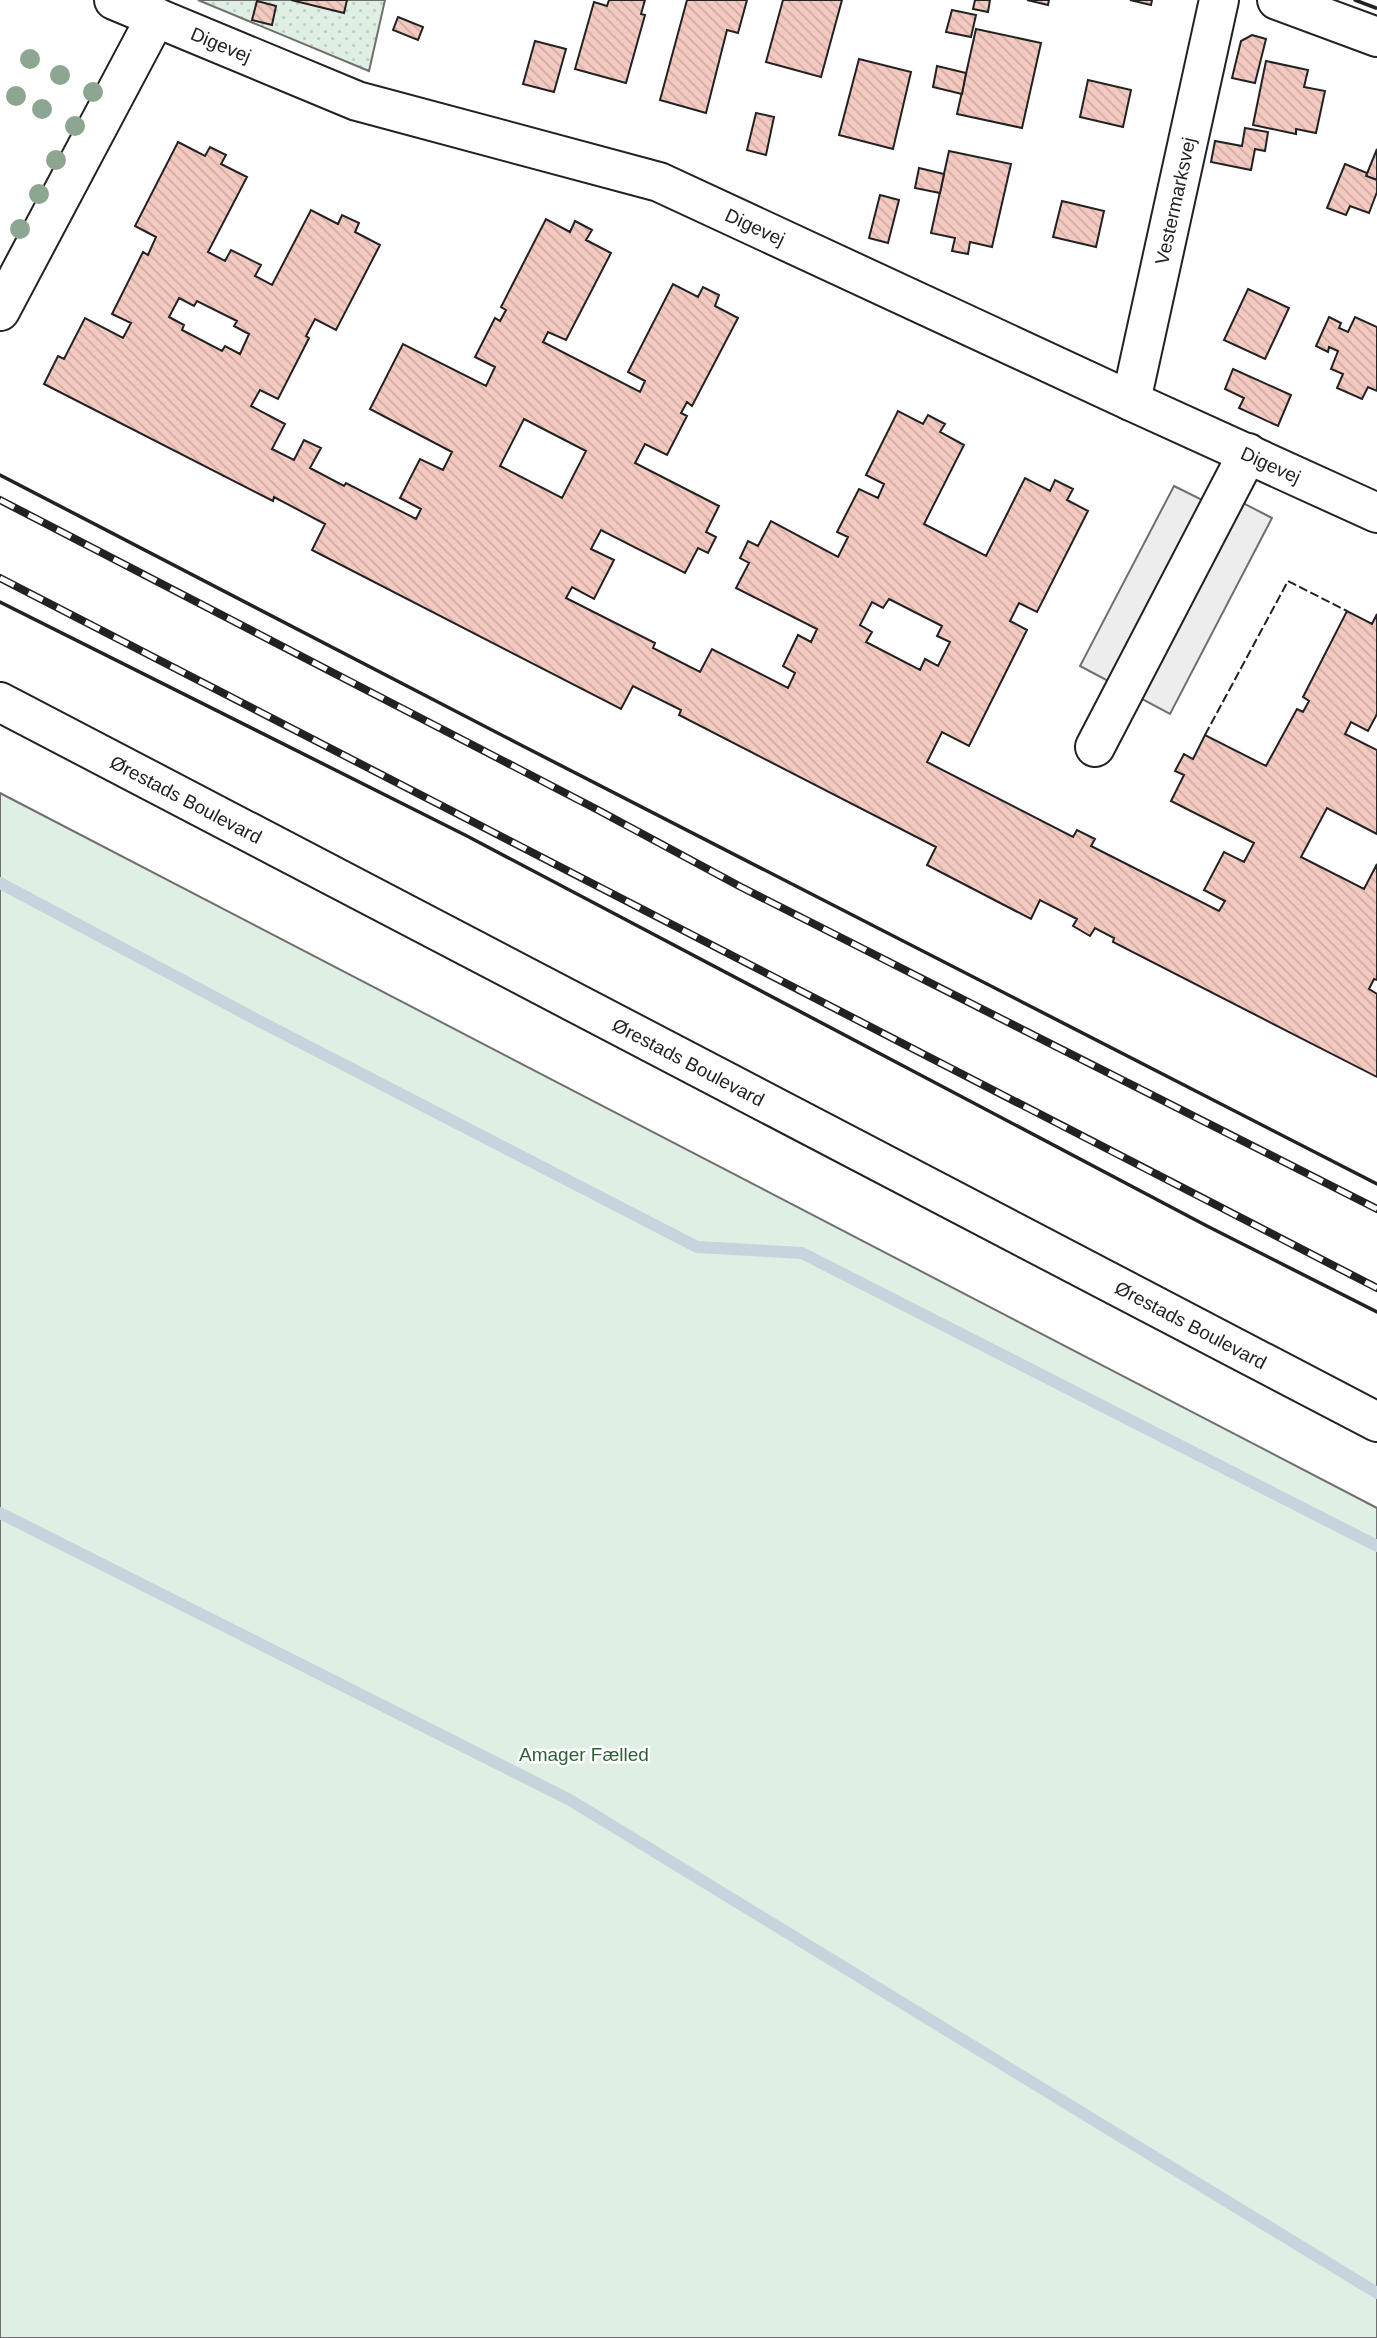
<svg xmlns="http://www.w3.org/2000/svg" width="1377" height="2338" font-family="Arial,sans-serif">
  <defs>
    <pattern id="grass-dots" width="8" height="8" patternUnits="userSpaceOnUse" patternTransform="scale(1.75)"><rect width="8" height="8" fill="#e0efe3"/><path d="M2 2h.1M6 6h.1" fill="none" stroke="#c0cdc2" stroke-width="1.8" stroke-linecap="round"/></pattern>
    <pattern id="building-back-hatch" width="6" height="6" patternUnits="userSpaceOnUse" patternTransform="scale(1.75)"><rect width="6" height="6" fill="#f3c9c0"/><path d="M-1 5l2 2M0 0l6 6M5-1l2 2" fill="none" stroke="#d0aca5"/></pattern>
  </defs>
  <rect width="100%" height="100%" fill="#fff"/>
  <!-- grass -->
  <polygon fill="url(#grass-dots)" stroke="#6f6f6f" stroke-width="2" points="198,0 385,0 369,71"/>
  <!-- park -->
  <polygon fill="#e0efe3" stroke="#6f6f6f" stroke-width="2" points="0,793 1377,1508 1377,2338 0,2338"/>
  <!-- parking -->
  <polygon fill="#ededed" stroke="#6f6f6f" stroke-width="2" points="1174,486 1206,502 1214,488 1272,518 1170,714 1080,666"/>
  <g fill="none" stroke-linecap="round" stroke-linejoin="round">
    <!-- stream -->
    <g stroke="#c7d3dd" stroke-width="12">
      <polyline points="0,883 259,1021 697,1247 802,1253 1377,1546"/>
      <polyline points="0,1513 570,1800 1377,2293"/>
    </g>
  </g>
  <!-- building -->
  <g fill="url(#building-back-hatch)" stroke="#222" stroke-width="2" fill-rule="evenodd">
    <polygon points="291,0 347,0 344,13"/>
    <polygon points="609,0 645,0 641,14 645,15 626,83 575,69 594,2 607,6"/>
    <polygon points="687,0 747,0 738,33 727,30 706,113 660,100"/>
    <polygon points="783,0 842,0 821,77 766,62"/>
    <polygon points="975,0 990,0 988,12 973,9"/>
    <polygon points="1027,0 1049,0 1048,5"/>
    <polygon points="1130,0 1152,0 1151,5"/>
    <polygon points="257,1 276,6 272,25 252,20"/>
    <polygon points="952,10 976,15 971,37 946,32"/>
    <polygon points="398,17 423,27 418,40 393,30"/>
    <polygon points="976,29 1041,43 1022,128 957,114"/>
    <polygon points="1252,35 1266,39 1255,83 1232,78 1241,41"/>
    <polygon points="535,41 566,49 554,92 523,84"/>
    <polygon points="859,59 911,72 893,149 839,135"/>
    <polygon points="1266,61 1308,70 1304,87 1325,91 1316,133 1296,129 1296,134 1253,125"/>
    <polygon points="937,66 966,73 962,94 933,87"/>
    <polygon points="1088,80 1131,90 1123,127 1080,117"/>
    <polygon points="756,113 774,117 766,155 747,150"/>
    <polygon points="1245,128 1268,132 1265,151 1255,149 1251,170 1211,162 1215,141 1242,146"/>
    <path d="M 178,142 L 205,156 L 210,147 L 226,155 L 221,164 L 247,177 L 208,252 L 225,261 L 231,250 L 261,265 L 255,276 L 272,285 L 311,210 L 338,224 L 342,215 L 359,223 L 355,232 L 380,245 L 336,330 L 315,319 L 306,336 L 309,338 L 278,399 L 260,390 L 251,406 L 285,424 L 272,449 L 294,460 L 304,440 L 321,448 L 310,468 L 344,486 L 346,483 L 416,519 L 421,509 L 400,498 L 420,459 L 443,470 L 452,452 L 370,409 L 403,344 L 486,386 L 495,367 L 475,357 L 495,318 L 500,321 L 506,310 L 501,307 L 546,219 L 570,232 L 575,221 L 592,230 L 586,240 L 611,253 L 566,340 L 548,332 L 543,342 L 640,392 L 645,381 L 628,372 L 673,284 L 698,297 L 703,287 L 719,295 L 715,306 L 738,318 L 692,406 L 687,402 L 681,413 L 687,416 L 667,455 L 645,444 L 635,463 L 719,506 L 706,532 L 716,537 L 708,553 L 698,548 L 685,573 L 601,530 L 591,549 L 614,560 L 594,599 L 572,587 L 566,598 L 655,643 L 653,648 L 700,672 L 712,649 L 788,688 L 795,673 L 783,666 L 798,635 L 811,642 L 817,629 L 736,588 L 749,563 L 740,558 L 748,541 L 758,546 L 771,521 L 838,557 L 848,537 L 837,532 L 859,489 L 878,498 L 884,484 L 866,475 L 898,411 L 923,424 L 928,415 L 945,424 L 940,432 L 964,445 L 924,524 L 986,556 L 1025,478 L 1050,491 L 1055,480 L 1073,489 L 1067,500 L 1088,511 L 1037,612 L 1019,603 L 1010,621 L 1027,630 L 969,746 L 942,732 L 927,762 L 1073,837 L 1077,830 L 1095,839 L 1091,846 L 1219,911 L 1225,901 L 1204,890 L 1224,852 L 1244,862 L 1254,843 L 1171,801 L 1184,775 L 1175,771 L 1184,754 L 1193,759 L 1205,735 L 1266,766 L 1297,709 L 1303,712 L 1309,701 L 1303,697 L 1347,611 L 1372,624 L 1377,614 L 1377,714 L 1368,731 L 1351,722 L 1345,734 L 1377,750 L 1377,834 L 1327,808 L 1301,857 L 1364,889 L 1377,864 L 1377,980 L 1374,979 L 1369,989 L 1377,994 L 1377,1077 L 1113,942 L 1114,938 L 1095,928 L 1090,936 L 1073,926 L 1077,919 L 1040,900 L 1031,919 L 927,865 L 936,847 L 679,715 L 681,710 L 633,686 L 621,709 L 312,550 L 325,524 L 274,497 L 273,501 L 44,384 L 58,356 L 64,359 L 85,318 L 123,338 L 131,323 L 112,314 L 143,252 L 148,255 L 156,237 L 135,226 ZM 179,298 L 194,306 L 197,301 L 237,321 L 234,326 L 249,334 L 240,354 L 225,346 L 222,351 L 182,330 L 184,325 L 169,317 ZM 524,419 L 586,451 L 562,498 L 500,466 ZM 889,599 L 942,626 L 937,636 L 950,642 L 938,666 L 925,659 L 920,670 L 866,642 L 872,632 L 860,625 L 872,602 L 883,608 Z"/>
    <polygon points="1377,149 1377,180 1366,176"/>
    <polygon points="949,151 1011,164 992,247 970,242 968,254 952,251 955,238 931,233"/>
    <polygon points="1345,164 1367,173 1366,176 1377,180 1377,192 1369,213 1350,206 1346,215 1327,208"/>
    <polygon points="919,168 944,174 940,193 915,188"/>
    <polygon points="880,195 899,200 888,243 869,238"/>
    <polygon points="1062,201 1104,211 1096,247 1053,237"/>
    <polygon points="1248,289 1289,308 1265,359 1224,340"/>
    <polygon points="1329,317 1341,323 1339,328 1348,332 1355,317 1377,327 1377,391 1368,387 1362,399 1337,388 1343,374 1331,369 1338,351 1329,347 1328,352 1316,346"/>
    <polygon points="1233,369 1291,395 1278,426 1239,408 1244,398 1225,389"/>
  </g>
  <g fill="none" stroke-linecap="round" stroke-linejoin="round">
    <defs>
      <g id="minor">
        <path id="s1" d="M 114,0 L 357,101 L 659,182 L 1131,401 L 1377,513"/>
        <polyline points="1277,0 1377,37"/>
        <polyline points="0,311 156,17"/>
        <path id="s2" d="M 1131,401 L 1219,0"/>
        <path id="s3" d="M 0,702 L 1377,1422"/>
        <polyline points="1095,747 1248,453"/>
      </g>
    </defs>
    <!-- minor casing -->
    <use href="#minor" stroke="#222" stroke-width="42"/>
    <!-- minor -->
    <use href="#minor" stroke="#fff" stroke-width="38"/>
    <defs>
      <g id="rail">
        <polyline points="0,500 598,810 741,887 1377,1209"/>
        <polyline points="0,578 1377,1288"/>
      </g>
    </defs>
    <!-- rail casing -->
    <use href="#rail" stroke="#222" stroke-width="8"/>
    <!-- rail -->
    <use href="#rail" stroke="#fff" stroke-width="5" stroke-dasharray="16" stroke-linecap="butt"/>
    <!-- fence -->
    <polyline stroke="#222" stroke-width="2" stroke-dasharray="9 3.5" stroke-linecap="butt" points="1205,735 1288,581 1347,611"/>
    <!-- wall -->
    <g stroke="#222" stroke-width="3.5">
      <polyline points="1355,0 1376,8"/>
      <polyline points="0,475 517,743 1377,1184"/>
      <polyline points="0,602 467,836 1207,1226 1377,1312"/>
    </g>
  </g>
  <!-- trees -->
  <g fill="#8da692">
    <circle cx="30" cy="59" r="10"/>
    <circle cx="60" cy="75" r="10"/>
    <circle cx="93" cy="92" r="10"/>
    <circle cx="16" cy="96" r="10"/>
    <circle cx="42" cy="109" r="10"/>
    <circle cx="75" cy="126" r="10"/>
    <circle cx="56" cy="160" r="10"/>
    <circle cx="39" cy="194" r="10"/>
    <circle cx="20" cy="229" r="10"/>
  </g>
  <g text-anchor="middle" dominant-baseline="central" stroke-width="5" stroke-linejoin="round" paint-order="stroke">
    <!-- street labels -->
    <g font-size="19" fill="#222" stroke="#fff">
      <text stroke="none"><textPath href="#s1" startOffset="116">Digevej</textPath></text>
      <text stroke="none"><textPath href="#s2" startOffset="205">Vestermarksvej</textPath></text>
      <text stroke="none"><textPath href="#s1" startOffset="682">Digevej</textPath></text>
      <text stroke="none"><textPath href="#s1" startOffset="1250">Digevej</textPath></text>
      <text stroke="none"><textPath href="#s3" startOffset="210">Ørestads Boulevard</textPath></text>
      <text stroke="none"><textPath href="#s3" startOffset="777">Ørestads Boulevard</textPath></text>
      <text stroke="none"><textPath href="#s3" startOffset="1344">Ørestads Boulevard</textPath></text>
    </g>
    <!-- park labels -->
    <g font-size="19" fill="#2f5e38" stroke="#fff">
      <text x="584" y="1754">Amager Fælled</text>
    </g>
  </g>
</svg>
